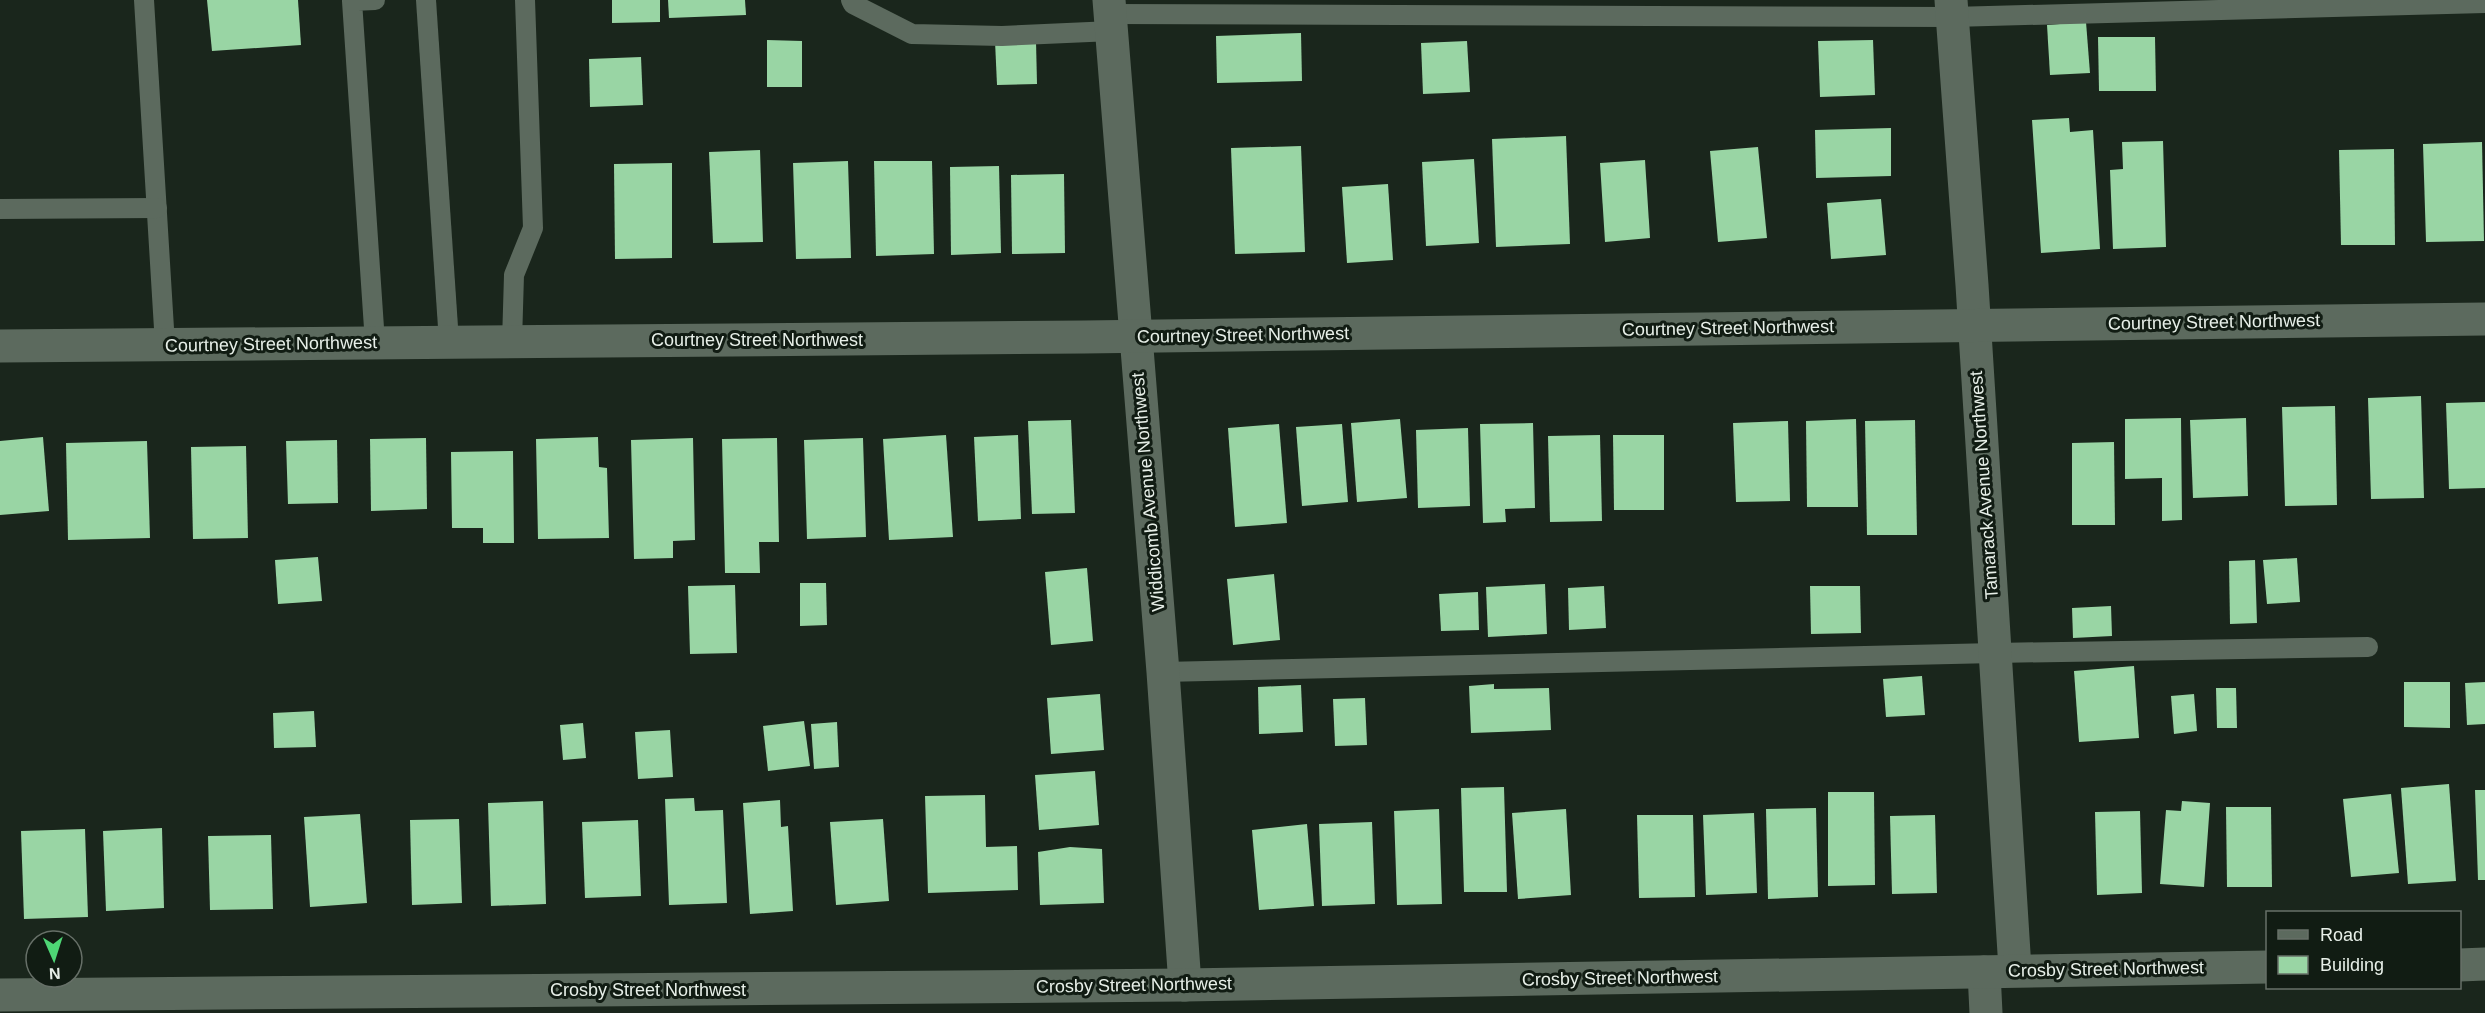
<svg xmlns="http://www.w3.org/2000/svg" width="2485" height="1013" font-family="Helvetica,sans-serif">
  <rect width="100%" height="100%" fill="#1a261c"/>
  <!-- building -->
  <g fill="#99d5a4">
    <polygon points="207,0 298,0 301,45 212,51"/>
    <polygon points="612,0 660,0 660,22 612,23"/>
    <polygon points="668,0 745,0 746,15 669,18"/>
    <polygon points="2086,22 2090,73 2050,75 2047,25"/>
    <polygon points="1301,33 1302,81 1217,83 1216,36"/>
    <polygon points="2098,37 2155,37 2156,91 2099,91"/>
    <polygon points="767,40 802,41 802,87 767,87"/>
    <polygon points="1873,40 1875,95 1820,97 1818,41"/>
    <polygon points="995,41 1036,41 1037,84 997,85"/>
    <polygon points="1467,41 1470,92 1423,94 1421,43"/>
    <polygon points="641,57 643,105 590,107 589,59"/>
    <polygon points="2069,118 2070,132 2093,130 2100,249 2041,253 2032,120"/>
    <polygon points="1891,128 1891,176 1816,178 1815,130"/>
    <polygon points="1566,136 1570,244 1496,247 1492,139"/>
    <polygon points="2163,141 2166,247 2113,249 2110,170 2123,169 2122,142"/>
    <polygon points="2482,142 2484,241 2426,242 2423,144"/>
    <polygon points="1301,146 1305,252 1235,254 1231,148"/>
    <polygon points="1758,147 1767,238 1718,242 1710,151"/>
    <polygon points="2394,149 2395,245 2341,245 2339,150"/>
    <polygon points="760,150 763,242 713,243 709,152"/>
    <polygon points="1474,159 1479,243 1426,246 1422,162"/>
    <polygon points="1645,160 1650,238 1605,242 1600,163"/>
    <polygon points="848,161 851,258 796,259 793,163"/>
    <polygon points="874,161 932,161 934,254 876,256"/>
    <polygon points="672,163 672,258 615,259 614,164"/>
    <polygon points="999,166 1001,253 951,255 950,167"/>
    <polygon points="1064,174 1065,253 1012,254 1011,175"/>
    <polygon points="1388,184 1393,260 1347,263 1342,187"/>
    <polygon points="1881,199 1886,255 1831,259 1827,203"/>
    <polygon points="2421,396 2424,498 2371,499 2368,398"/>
    <polygon points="2485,402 2485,488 2449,489 2446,403"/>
    <polygon points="2335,406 2337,505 2285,506 2282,407"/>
    <polygon points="2181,418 2182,520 2162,521 2162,478 2125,479 2125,419"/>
    <polygon points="2246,418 2248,496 2193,498 2190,420"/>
    <polygon points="1400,419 1407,498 1357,502 1351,423"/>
    <polygon points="1856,419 1858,507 1807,507 1806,421"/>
    <polygon points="1071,420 1075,513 1032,514 1028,421"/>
    <polygon points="1915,420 1917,535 1867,535 1865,421"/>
    <polygon points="1788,421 1790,501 1736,502 1733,423"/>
    <polygon points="1533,423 1535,508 1505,509 1506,522 1483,523 1480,424"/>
    <polygon points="1279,424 1287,523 1235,527 1228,428"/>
    <polygon points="1342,424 1348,502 1302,506 1296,427"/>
    <polygon points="1468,428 1470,506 1418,508 1416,430"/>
    <polygon points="946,435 953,537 889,540 883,439"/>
    <polygon points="1018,435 1021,519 978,521 974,437"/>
    <polygon points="1600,435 1602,521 1550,522 1548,436"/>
    <polygon points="1613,435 1664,435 1664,510 1614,510"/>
    <polygon points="43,437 49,511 0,515 0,441"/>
    <polygon points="598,437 599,467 607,468 609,538 538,539 536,439"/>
    <polygon points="426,438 427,509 371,511 370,439"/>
    <polygon points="693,438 695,540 673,541 673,558 634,559 631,440"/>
    <polygon points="777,438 779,542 759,542 760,573 725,573 722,439"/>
    <polygon points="863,438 866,537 807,539 804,440"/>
    <polygon points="337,440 338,503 288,504 286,441"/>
    <polygon points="147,441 150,538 68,540 66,443"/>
    <polygon points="2114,442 2115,525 2072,525 2072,443"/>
    <polygon points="246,446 248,538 193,539 191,447"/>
    <polygon points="513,451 514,543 483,543 483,528 452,528 451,452"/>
    <polygon points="318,557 322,601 278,604 275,560"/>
    <polygon points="2297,558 2300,602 2267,604 2263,560"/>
    <polygon points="2255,560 2257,623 2230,624 2229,561"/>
    <polygon points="1087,568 1093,641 1051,645 1045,572"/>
    <polygon points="1274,574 1280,640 1233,645 1227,579"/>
    <polygon points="800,583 826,583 827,625 800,626"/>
    <polygon points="1545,584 1547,634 1488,637 1486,587"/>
    <polygon points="735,585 737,653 690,654 688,586"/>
    <polygon points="1604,586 1606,628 1569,630 1568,588"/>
    <polygon points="1810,586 1860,586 1861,633 1811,634"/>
    <polygon points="1478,592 1479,630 1441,631 1439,594"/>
    <polygon points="2111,606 2112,636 2073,638 2072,608"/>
    <polygon points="2134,666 2139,738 2079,742 2074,671"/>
    <polygon points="1922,676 1925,715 1886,717 1883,679"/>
    <polygon points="2404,682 2450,682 2450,728 2404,727"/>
    <polygon points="2485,682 2485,724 2467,725 2465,683"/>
    <polygon points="1494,684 1494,689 1549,688 1551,730 1471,733 1469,686"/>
    <polygon points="1301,685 1303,732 1259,734 1258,687"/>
    <polygon points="2216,688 2236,688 2237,728 2217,728"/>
    <polygon points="1100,694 1104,750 1051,754 1047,698"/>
    <polygon points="2194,694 2197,731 2174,734 2171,696"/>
    <polygon points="1365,698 1367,745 1335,746 1333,699"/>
    <polygon points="314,711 316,747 274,748 273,713"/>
    <polygon points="804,721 810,766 768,771 763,726"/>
    <polygon points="837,722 839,767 814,769 811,724"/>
    <polygon points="583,723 586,758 563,760 560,725"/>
    <polygon points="670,730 673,777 638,779 635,732"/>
    <polygon points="1095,771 1099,825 1039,830 1035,775"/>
    <polygon points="2449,784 2456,881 2408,884 2401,788"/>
    <polygon points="1504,787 1507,892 1464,892 1461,788"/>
    <polygon points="2475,790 2485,790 2485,880 2478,880"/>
    <polygon points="1828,792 1874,792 1875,885 1828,886"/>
    <polygon points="2391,794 2399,873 2351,877 2343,799"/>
    <polygon points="985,795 986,847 1017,846 1018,890 928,893 925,796"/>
    <polygon points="694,798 695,811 723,810 727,903 669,905 665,799"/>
    <polygon points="780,800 781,827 788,826 793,911 750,914 743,803"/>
    <polygon points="543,801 546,904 491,906 488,803"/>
    <polygon points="2182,801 2210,803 2204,887 2160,884 2166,810 2181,811"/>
    <polygon points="2226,807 2271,807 2272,887 2227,887"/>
    <polygon points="1816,808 1818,897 1768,899 1766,809"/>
    <polygon points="1439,809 1442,904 1397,905 1394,811"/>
    <polygon points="1566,809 1571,895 1518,899 1512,813"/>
    <polygon points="2140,811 2142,893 2097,895 2095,812"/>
    <polygon points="1754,813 1757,893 1706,895 1703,815"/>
    <polygon points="360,814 367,903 310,907 304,817"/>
    <polygon points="1637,815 1693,815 1695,897 1639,898"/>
    <polygon points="1935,815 1937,893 1892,894 1890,816"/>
    <polygon points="459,819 462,903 412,905 410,820"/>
    <polygon points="883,819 889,901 836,905 830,822"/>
    <polygon points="638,820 641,896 585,898 582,822"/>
    <polygon points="1372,822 1375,904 1322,906 1319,824"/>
    <polygon points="1307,824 1314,906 1259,910 1252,830"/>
    <polygon points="162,828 164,908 106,911 103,831"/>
    <polygon points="85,829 88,917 24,919 21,831"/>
    <polygon points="271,835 273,909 210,910 208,836"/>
    <polygon points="1070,847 1102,849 1104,903 1040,905 1038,852"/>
  </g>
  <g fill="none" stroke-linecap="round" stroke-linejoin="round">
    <!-- lane -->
    <g stroke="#5c6a5e" stroke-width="20">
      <polyline points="144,0 165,345"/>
      <polyline points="426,0 449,342"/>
      <polyline points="851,0 853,4 912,34 1002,36 1112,31"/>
      <polyline points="1110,14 1952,17 2485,3"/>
      <polyline points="0,209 157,208"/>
      <polyline points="512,342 514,275 533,228 525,0"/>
      <polyline points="375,343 352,1 375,0"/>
      <polyline points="1163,672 1995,653 2368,647"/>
    </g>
    <!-- street -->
    <g stroke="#5c6a5e" stroke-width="33">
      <polyline points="1109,0 1163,672 1185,985"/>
      <polyline points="1951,0 1972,285 2015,969"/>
      <polyline points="0,346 1084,337 2485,319"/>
      <polyline points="2460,965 2485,964"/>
      <polyline points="1984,972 1986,1013"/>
      <polyline points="0,995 1185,985 2268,967"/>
    </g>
  </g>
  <g text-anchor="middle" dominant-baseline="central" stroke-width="6" stroke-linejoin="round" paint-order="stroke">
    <!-- street labels -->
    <g font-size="18" fill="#e7efe8" stroke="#111c13">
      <text transform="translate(2214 322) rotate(-1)">Courtney Street Northwest</text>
      <text transform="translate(1728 328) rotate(-1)">Courtney Street Northwest</text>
      <text transform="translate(1243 335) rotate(-1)">Courtney Street Northwest</text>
      <text x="757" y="340">Courtney Street Northwest</text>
      <text transform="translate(271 344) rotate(-1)">Courtney Street Northwest</text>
      <text transform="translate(1984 485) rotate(-94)">Tamarack Avenue Northwest</text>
      <text transform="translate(1148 492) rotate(-95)">Widdicomb Avenue Northwest</text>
      <text transform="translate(2106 969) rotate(-1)">Crosby Street Northwest</text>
      <text transform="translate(1620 978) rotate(-1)">Crosby Street Northwest</text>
      <text transform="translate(1134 985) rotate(-1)">Crosby Street Northwest</text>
      <text x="648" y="990">Crosby Street Northwest</text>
    </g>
  </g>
  <!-- legend -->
  <rect x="2266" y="911" width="195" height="78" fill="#111c13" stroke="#677068" stroke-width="1.5"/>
  <rect x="2278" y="930" width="30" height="9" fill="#5c6a5e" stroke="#677068" stroke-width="1.5"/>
  <text x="2320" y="941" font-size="18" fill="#e7efe8">Road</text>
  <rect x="2278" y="956" width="30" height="18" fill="#99d5a4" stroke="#677068" stroke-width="1.5"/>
  <text x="2320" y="971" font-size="18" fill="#e7efe8">Building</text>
  <!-- north arrow -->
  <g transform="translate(54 959) rotate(177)"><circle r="28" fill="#111c13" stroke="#677068" stroke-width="1.5"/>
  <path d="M0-4.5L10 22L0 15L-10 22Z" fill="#4ed675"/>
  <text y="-9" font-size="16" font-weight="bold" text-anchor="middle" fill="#e7efe8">N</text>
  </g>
</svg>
